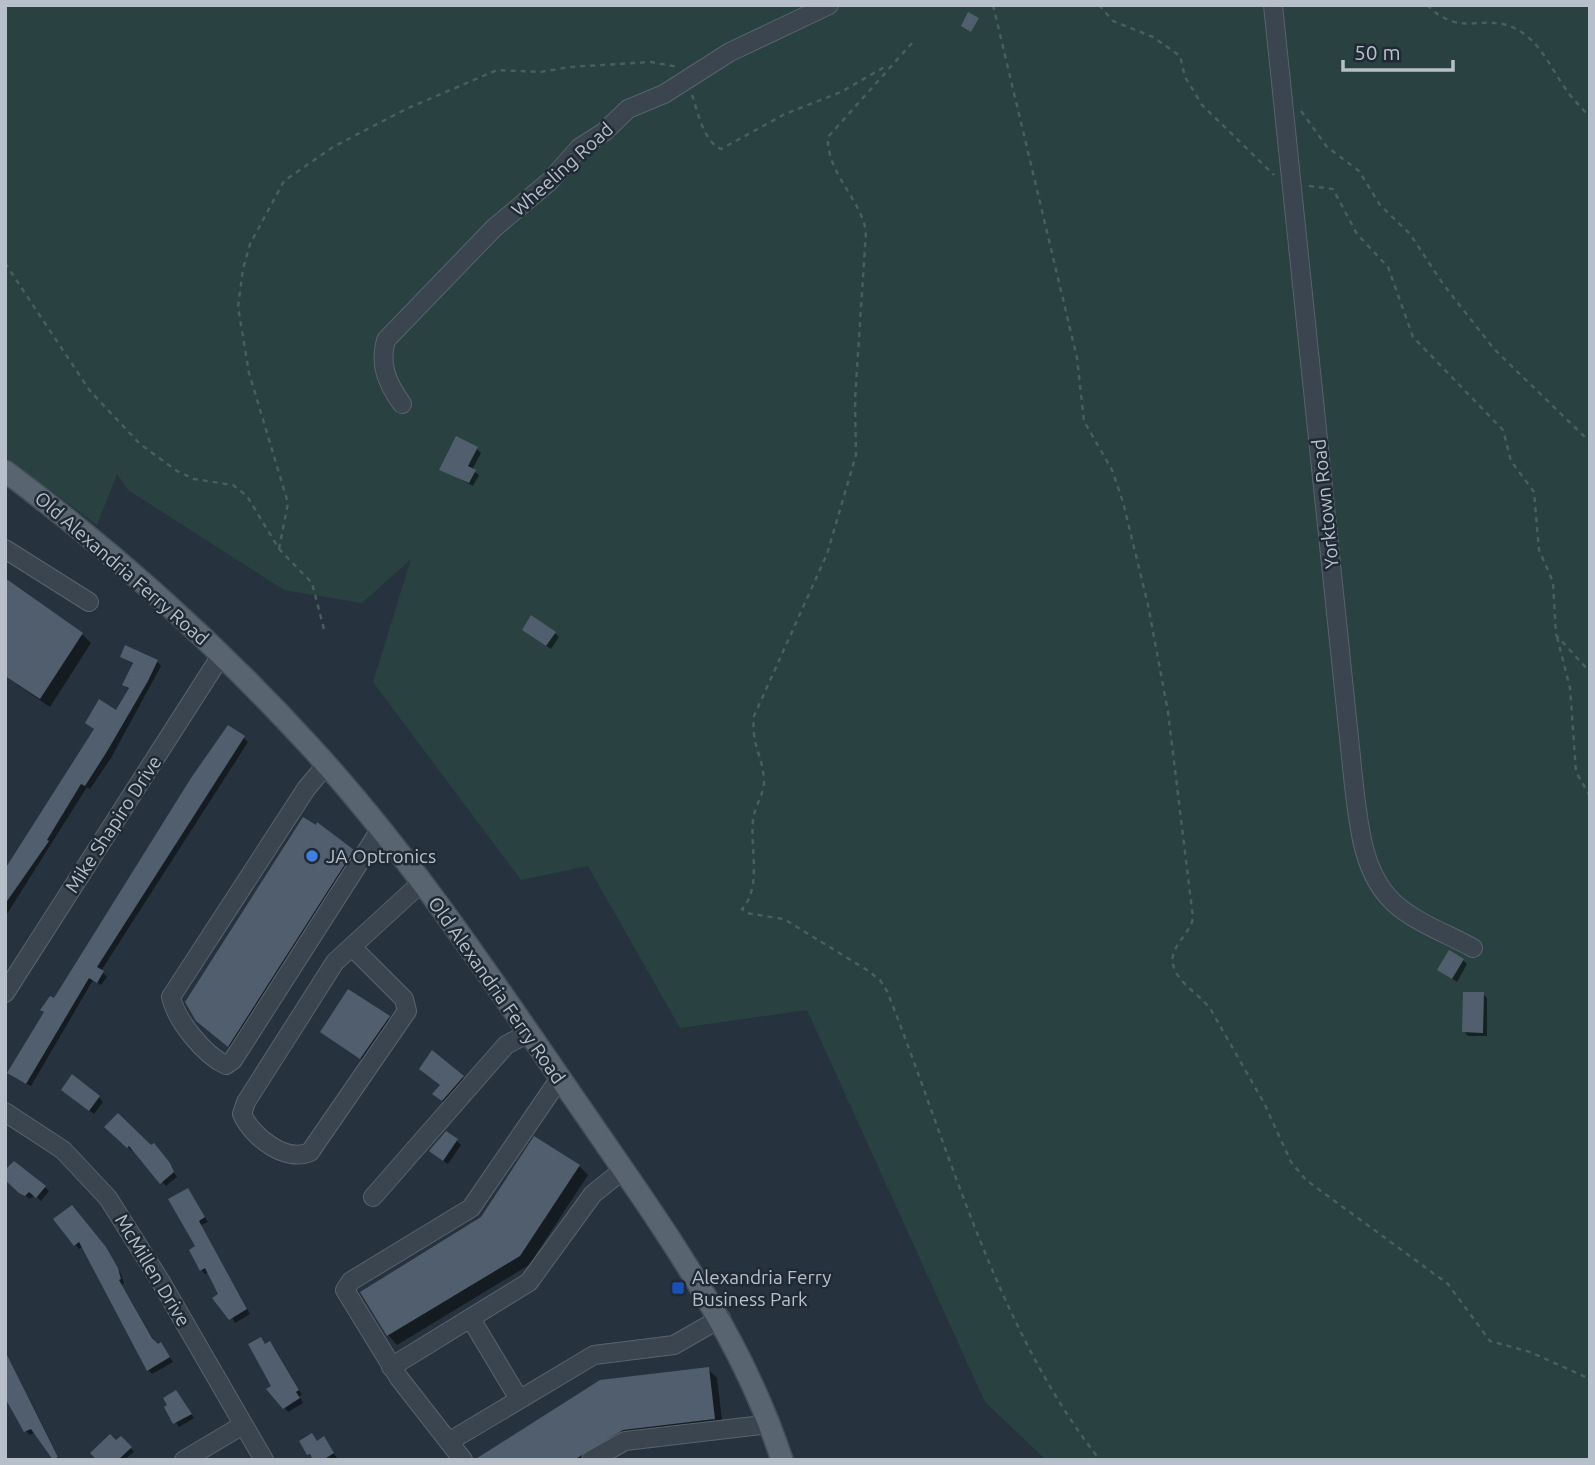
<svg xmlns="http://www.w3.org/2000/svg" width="1595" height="1465" font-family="Ubuntu,sans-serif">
  <rect width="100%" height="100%" fill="#26333f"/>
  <!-- green -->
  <polygon fill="#294141" points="5,5 1590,5 1590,1460 1046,1460 985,1402 807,1010 680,1028 588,866 521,880 373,682 411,559 362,603 284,590 128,490 117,474 97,525 5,456"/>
  <!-- shadow -->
  <g fill="#0007">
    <polygon points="477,449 481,453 472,470 479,475 473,486 441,469"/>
    <polygon points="555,633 559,637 551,649 528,634"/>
    <polygon points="82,634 91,643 50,707 5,676"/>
    <polygon points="122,657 157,661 161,666 111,758 90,789 87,787 5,917 5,872 95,730 87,723 116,712 130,690 124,685 134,665"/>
    <polygon points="244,738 248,742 101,971 107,977 101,985 93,980 31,1086 13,1077 9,1073 54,1001"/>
    <polygon points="353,851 362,860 238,1054 197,1020"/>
    <polygon points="1463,960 1467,964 1457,982 1439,970"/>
    <polygon points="1483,994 1487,998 1487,1036 1468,1036 1464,1031"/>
    <polygon points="388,1018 395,1024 368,1064 322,1032"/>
    <polygon points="463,1077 466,1081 446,1104 438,1097 442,1085"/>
    <polygon points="67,1094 99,1097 103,1102 94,1114"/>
    <polygon points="107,1127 158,1150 177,1177 166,1186 134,1149 132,1151"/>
    <polygon points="457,1141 461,1145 448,1164 435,1155"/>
    <polygon points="579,1166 588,1175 529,1265 397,1345 388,1335 362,1293"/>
    <polygon points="5,1178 35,1178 49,1191 41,1201 35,1195 30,1199"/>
    <polygon points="188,1190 208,1222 201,1225 250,1314 235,1323 209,1272 205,1274 201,1270"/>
    <polygon points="56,1219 109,1253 121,1274 124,1283 122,1285 156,1344 165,1349 173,1362 152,1374 148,1370 83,1246 79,1249"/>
    <polygon points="261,1339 266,1345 270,1343 274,1347 302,1395 299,1396 303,1403 288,1412 269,1390 273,1387"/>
    <polygon points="5,1351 60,1460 53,1460 35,1432 30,1435 26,1431 5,1392"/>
    <polygon points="708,1369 717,1378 723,1428 630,1440 597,1460 483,1460"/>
    <polygon points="180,1397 194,1418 179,1427 166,1407"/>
    <polygon points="312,1436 318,1442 324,1439 337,1458 313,1458 309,1454"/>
    <polygon points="121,1438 134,1452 124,1460 99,1460"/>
  </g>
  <!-- building -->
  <g fill="#515e6d">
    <polygon points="968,12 979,18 971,32 961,26"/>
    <polygon points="456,436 478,447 468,466 476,470 469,483 439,470"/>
    <polygon points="5,578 83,633 40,699 5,676"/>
    <polygon points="531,615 556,632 546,646 522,630"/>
    <polygon points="125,645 158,660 148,681 106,753 85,786 81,784 47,840 49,841 5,904 5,869 94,729 85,723 99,699 116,710 129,688 122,685 133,663 120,657"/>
    <polygon points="228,725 245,736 97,967 104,971 97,983 89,978 26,1084 7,1073 44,1012 40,1010 50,996 54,998 191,778"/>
    <polygon points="303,817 316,825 317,822 354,850 228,1047 196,1021 185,1002"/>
    <polygon points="1449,950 1464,959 1452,979 1437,970"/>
    <polygon points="348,989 390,1016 360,1059 320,1032"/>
    <polygon points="1463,992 1484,992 1483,1033 1462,1032"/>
    <polygon points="432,1050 464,1076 442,1101 432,1094 440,1085 419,1069"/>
    <polygon points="72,1074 100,1096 89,1111 61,1090"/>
    <polygon points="118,1113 151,1145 154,1143 170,1163 174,1172 160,1184 129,1146 127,1148 104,1127"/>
    <polygon points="446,1131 458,1139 443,1161 429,1151"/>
    <polygon points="534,1136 580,1165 520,1256 387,1336 360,1292 481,1217"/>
    <polygon points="14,1161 46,1186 36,1198 29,1192 25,1196 19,1193 5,1180 5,1170"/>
    <polygon points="188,1188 205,1217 199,1221 247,1309 229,1320 212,1298 218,1294 205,1268 200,1271 189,1250 195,1246 168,1199"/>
    <polygon points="72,1205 106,1247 118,1268 121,1279 119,1280 152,1338 158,1344 161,1342 170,1357 147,1371 79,1242 74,1246 53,1219"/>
    <polygon points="261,1337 265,1344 270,1341 299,1390 296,1392 300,1398 283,1409 266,1389 271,1386 248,1344"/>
    <polygon points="5,1351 58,1457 53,1460 31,1429 24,1432 5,1398"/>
    <polygon points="709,1367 715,1419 623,1430 574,1460 474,1460 600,1380"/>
    <polygon points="176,1390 192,1414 173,1424 164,1407 167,1405 163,1398"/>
    <polygon points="312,1433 317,1441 324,1436 334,1453 323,1460 313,1460 310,1454 307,1455 299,1441"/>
    <polygon points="110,1434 116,1440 121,1436 132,1447 118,1460 97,1460 90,1453"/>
  </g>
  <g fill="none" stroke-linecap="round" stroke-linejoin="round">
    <defs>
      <g id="minor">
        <path d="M 1273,5 L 1354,786 C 1359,825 1362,872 1393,902 C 1414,922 1448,934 1473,948"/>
        <path d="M 402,404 C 387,383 379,364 386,340 L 494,228 L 550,181 L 579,148 L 604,132 L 628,109 L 664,94 L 730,52 L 829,5"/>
        <polyline points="5,549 89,602"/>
        <path d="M 326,765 L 306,789 L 171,997 C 176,1020 204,1055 226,1065 L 233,1060 L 380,830"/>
        <path d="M 352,947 L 404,999 L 407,1011 L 310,1152 C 286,1163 252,1137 242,1114 L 246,1102 L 335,962 L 421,883"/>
        <polyline points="5,993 222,654"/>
        <polyline points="5,1112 63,1150 108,1198 161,1282 264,1460"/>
        <polyline points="373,1197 506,1045 527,1034"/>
        <polyline points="471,1319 519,1399"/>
        <polyline points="391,1367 529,1282 593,1194 623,1170"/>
        <polyline points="450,1441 594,1355 674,1345 721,1318"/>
        <polyline points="184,1460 243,1425"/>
        <polyline points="463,1460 399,1378 345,1290 351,1281 471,1208 560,1078"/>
        <polyline points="591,1460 625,1441 770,1424"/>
      </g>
      <path id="major" d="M 5,471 C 114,552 216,644 308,744 C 413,858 499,990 587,1117 C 661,1225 741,1334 782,1460"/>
    </defs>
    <!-- minor casing -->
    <use href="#minor" stroke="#58636d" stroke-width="20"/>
    <!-- major casing -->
    <use href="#major" stroke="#444e59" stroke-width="24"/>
    <!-- path -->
    <g stroke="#485e5f" stroke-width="2.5" stroke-dasharray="5 5" stroke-linecap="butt">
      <path d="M 993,5 L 1077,358 L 1084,421 L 1112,470 L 1123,502 L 1148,605 L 1168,712 L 1193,918 C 1190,932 1179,939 1174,952 C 1165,977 1200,993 1211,1010 L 1264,1103 L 1291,1162 L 1306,1180 L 1448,1284 L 1490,1341 L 1530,1352 L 1590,1379"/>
      <polyline points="1099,5 1113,21 1153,37 1180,56 1185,77 1202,105 1274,175"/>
      <path d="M 1427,5 C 1462,40 1485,11 1518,30 C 1541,43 1550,67 1565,88 C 1572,99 1581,107 1590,117"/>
      <path d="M 912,43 L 828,137 C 826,172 860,198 866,231 L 855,400 L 856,455 L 827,554 L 754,716 C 751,745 762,754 764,779 C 765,794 754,806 753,821 C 750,847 762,888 742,909 L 746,913 L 784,919 L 867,970 L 880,980 L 887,991 C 948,1144 996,1329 1100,1460"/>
      <path d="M 692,95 C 698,112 703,141 721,149 L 785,114 L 841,92 L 886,66"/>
      <polyline points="1301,111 1327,147 1359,171 1380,205 1410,234 1443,284 1494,349 1590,442"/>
      <polyline points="1309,186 1333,189 1357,234 1388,267 1413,337 1503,430 1511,461 1534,492 1539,550 1553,582 1556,635 1590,672"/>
      <polyline points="5,263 90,391 140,444 177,471 194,479 233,485 247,496 279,549 312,583 325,633"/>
      <polyline points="279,549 288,503 249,373 238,307 243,269 250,244 284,181 333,147 406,109 497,70 540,72 570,67 651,62 678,67"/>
      <polyline points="1557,637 1570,688 1576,772 1590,796"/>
    </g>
    <!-- minor -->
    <use href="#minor" stroke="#3a454f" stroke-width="18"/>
    <!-- major -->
    <use href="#major" stroke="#58646f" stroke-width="21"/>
  </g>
  <!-- markers -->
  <circle fill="#3f7fe0" stroke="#1f2a35" stroke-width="2.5" cx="312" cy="856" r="7"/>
  <rect fill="#1a4fb4" stroke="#1f2a35" stroke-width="2.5" x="671" y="1281" width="14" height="14" rx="3.5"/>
  <g text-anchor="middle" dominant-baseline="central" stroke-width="5" stroke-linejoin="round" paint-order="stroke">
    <!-- street labels -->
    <g font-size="19" fill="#b7c0ca" stroke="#1f2a35">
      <text transform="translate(562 169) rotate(-42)">Wheeling Road</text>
      <text transform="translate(1325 504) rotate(-96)">Yorktown Road</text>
      <text transform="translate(122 568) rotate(41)">Old Alexandria Ferry Road</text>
      <text transform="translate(113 824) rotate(-57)">Mike Shapiro Drive</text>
      <text transform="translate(497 990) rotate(55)">Old Alexandria Ferry Road</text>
      <text transform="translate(153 1270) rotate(59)">McMillen Drive</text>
    </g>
    <!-- poi labels -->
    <g font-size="19" fill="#b7c0ca" stroke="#1f2a35" text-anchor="start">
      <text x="326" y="856">JA Optronics</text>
      <text x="692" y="1277">Alexandria Ferry<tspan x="692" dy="22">Business Park</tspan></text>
    </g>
  </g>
  <!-- border -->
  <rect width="1595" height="1465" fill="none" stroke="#b7c0ca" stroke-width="14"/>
  <!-- scale -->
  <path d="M1343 60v10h110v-10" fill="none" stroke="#b7c0ca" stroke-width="3.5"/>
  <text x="1354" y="60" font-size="21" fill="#b7c0ca" stroke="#1f2a35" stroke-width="5" paint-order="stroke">50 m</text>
</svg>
